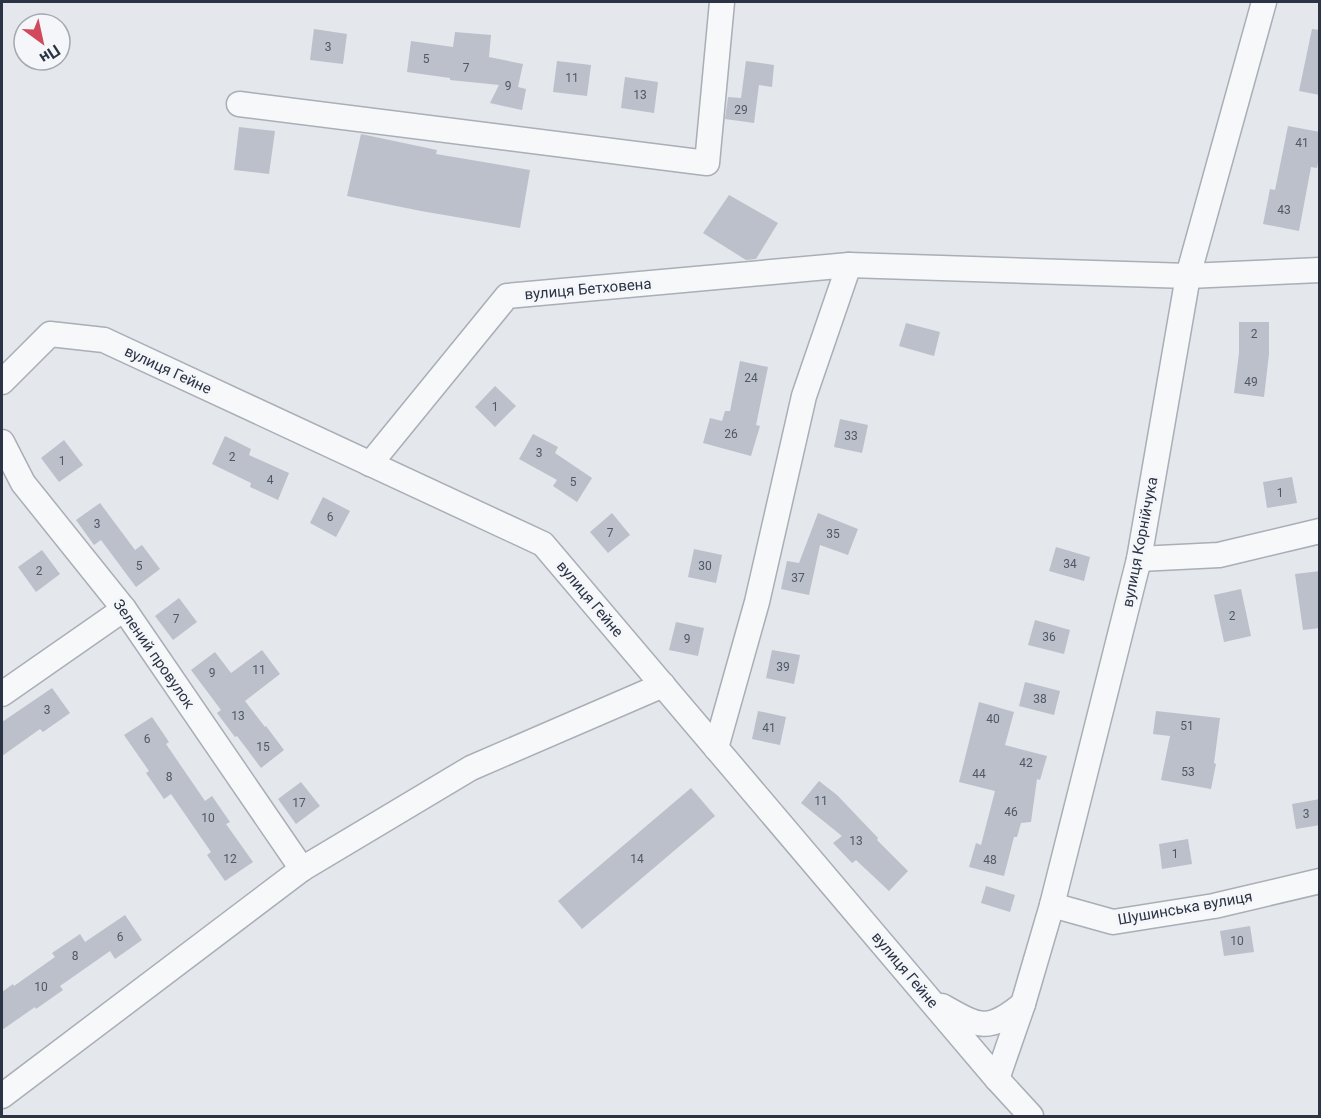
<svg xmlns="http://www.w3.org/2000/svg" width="1321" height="1118" font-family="Roboto,sans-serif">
  <rect width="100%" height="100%" fill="#e4e7ec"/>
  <!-- building -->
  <g fill="#bbc0ca">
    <polygon points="314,29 347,34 343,64 310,60"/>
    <polygon points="1312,29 1320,30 1320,95 1299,91"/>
    <polygon points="455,32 491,35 489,57 523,64 518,87 526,89 522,110 490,103 499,85 450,80 450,78 407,72 411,41 453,47"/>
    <polygon points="557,61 591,65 587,96 553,92"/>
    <polygon points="746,61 774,65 772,87 759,85 754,123 725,119 728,97 741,98"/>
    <polygon points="625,77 658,82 654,113 621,108"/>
    <polygon points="1288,126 1320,132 1320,153 1317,168 1311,167 1299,231 1263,224 1270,189 1275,190"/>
    <polygon points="239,127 275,131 269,174 234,170"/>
    <polygon points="361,134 437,150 436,154 530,170 520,228 421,211 347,196"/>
    <polygon points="729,195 778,223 756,259 746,260 703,233"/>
    <polygon points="1239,322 1269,322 1269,354 1264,397 1234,393 1239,353"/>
    <polygon points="906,323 940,332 934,356 899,346"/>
    <polygon points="740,361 768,367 756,425 760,426 751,456 703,443 710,418 722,421 725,411 730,411"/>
    <polygon points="495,386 516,406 495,427 475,407"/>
    <polygon points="840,419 868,425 862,453 834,447"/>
    <polygon points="533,434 558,447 555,453 592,478 577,502 553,486 557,480 519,459"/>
    <polygon points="225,436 251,449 249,455 289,473 278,500 250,487 251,483 212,464"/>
    <polygon points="64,440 83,465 59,482 41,458"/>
    <polygon points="1292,477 1297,503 1267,508 1263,482"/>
    <polygon points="323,497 350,511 336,537 310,523"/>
    <polygon points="100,503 135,550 142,545 160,569 136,587 101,540 94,545 76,520"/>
    <polygon points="612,513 630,535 608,553 590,532"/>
    <polygon points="818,513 858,529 848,555 820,545 809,595 781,589 787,561 799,563"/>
    <polygon points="1056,547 1090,557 1084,581 1049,571"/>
    <polygon points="694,549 722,555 716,583 688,577"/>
    <polygon points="42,550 60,574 36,592 18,567"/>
    <polygon points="1320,571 1320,628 1303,630 1295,574"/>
    <polygon points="1241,589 1251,636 1224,642 1214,595"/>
    <polygon points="179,598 197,622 173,640 155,616"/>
    <polygon points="1035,620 1070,630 1064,654 1028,645"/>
    <polygon points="676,622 704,628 698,656 669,650"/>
    <polygon points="262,650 280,674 245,701 265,727 266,726 284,750 261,768 237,736 235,737 217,713 221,710 191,670 215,652 231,673"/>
    <polygon points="772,650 800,655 794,684 766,678"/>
    <polygon points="1025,682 1060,691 1054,715 1019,706"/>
    <polygon points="52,688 70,713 43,732 40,729 2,756 2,722"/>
    <polygon points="979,702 1014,712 1005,745 1047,756 1040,780 1037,779 1031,822 1021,823 1017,837 1014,837 1004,876 969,867 976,843 981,845 995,791 959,782"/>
    <polygon points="758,711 786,717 780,745 752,739"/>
    <polygon points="1156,711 1220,718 1214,763 1216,764 1211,789 1161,780 1170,736 1153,734"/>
    <polygon points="152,717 169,742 166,744 205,801 212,796 230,822 226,824 253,862 225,881 207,855 211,852 171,794 164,799 146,773 149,771 124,735"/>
    <polygon points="819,781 837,795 878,838 877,840 908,871 889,891 856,860 852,863 833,843 842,836 801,803"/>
    <polygon points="301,782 320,806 296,824 278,799"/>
    <polygon points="691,788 715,816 582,929 558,901"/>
    <polygon points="1320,799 1320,825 1296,829 1292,804"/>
    <polygon points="1188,839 1192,864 1162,869 1159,844"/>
    <polygon points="986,886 1015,895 1010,912 981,903"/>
    <polygon points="125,915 142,940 115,959 110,951 60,986 63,990 36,1009 35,1007 2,1030 2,992 13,984 14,986 55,957 52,953 80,934 85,942"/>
    <polygon points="1250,926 1254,952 1224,956 1220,931"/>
  </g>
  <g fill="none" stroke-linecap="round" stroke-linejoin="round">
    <defs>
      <g id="street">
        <polyline points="239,104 707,163 722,2"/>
        <polyline points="2,382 50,334 104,340 543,544 997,1079 1031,1116"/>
        <polyline points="2,442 23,483 124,609 302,869"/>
        <polyline points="370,464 507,296 849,265 1188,276 1320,270"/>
        <polyline points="1139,559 1219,555 1320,531"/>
        <polyline points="2,694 124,609"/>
        <polyline points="716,748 757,602 804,396 849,265"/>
        <polyline points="1052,905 1113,922 1214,906 1320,881"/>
        <path d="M 942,1006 C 979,1027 988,1033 1023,1004"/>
        <polyline points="997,1079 1023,1004 1052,905 1139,559 1188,276 1264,2"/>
        <polyline points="2,1096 302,869 471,768 663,685"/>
      </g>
    </defs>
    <!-- street casing -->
    <use href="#street" stroke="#a9aeb7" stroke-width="27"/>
    <!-- street -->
    <use href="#street" stroke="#f7f8fa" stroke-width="24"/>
  </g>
  <g text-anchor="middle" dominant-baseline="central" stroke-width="6" stroke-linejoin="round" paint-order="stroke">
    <!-- number labels -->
    <g font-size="12" fill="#4f5766">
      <text x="328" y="47">3</text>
      <text x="426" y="59">5</text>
      <text x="466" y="68">7</text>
      <text x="572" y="78">11</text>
      <text x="508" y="86">9</text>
      <text x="640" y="95">13</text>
      <text x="741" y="110">29</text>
      <text x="1302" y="143">41</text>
      <text x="1284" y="210">43</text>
      <text x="1254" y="334">2</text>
      <text x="751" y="378">24</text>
      <text x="1251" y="382">49</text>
      <text x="495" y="407">1</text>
      <text x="731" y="434">26</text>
      <text x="851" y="436">33</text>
      <text x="539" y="453">3</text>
      <text x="232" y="457">2</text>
      <text x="62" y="461">1</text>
      <text x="270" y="480">4</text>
      <text x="573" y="482">5</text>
      <text x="1280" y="493">1</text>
      <text x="330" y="517">6</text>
      <text x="97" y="524">3</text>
      <text x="610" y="533">7</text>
      <text x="833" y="534">35</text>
      <text x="1070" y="564">34</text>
      <text x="139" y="566">5</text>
      <text x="705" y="566">30</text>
      <text x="39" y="571">2</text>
      <text x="798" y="578">37</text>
      <text x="1232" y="616">2</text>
      <text x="176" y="619">7</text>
      <text x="1049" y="637">36</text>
      <text x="687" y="639">9</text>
      <text x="783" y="667">39</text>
      <text x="259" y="670">11</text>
      <text x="212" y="673">9</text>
      <text x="1040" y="699">38</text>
      <text x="47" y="710">3</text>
      <text x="238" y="716">13</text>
      <text x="993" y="719">40</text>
      <text x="1187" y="726">51</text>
      <text x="769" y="728">41</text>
      <text x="147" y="739">6</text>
      <text x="263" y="747">15</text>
      <text x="1026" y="763">42</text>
      <text x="1188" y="772">53</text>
      <text x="979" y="774">44</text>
      <text x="169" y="777">8</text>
      <text x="821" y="801">11</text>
      <text x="299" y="803">17</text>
      <text x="1011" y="812">46</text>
      <text x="1306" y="814">3</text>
      <text x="208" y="818">10</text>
      <text x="856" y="841">13</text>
      <text x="1175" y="854">1</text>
      <text x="230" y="859">12</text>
      <text x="637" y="859">14</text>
      <text x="990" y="860">48</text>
      <text x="120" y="937">6</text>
      <text x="1237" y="941">10</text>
      <text x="75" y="956">8</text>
      <text x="41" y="987">10</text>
    </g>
    <!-- street labels -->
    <g font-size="15" fill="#2b3445" stroke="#f4f6f9">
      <text transform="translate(588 289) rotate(-5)">вулиця Бетховена</text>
      <text transform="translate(168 370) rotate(25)">вулиця Гейне</text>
      <text transform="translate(1140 542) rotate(-79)">вулиця Корнійчука</text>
      <text transform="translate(590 599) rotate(50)">вулиця Гейне</text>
      <text transform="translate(154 654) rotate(55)">Зелений провулок</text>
      <text transform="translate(1185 908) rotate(-10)">Шушинська вулиця</text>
      <text transform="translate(905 970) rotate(50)">вулиця Гейне</text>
    </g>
  </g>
  <!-- border -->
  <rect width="1321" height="1118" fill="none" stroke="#2b3445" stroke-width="6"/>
  <!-- north arrow -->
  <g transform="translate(42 42) rotate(147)"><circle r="28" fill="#f4f6f9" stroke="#a4a8b1" stroke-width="1.5"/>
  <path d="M0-4.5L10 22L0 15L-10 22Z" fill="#d1495b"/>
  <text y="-9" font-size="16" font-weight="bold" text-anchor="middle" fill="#2b3445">Пн</text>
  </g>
</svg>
